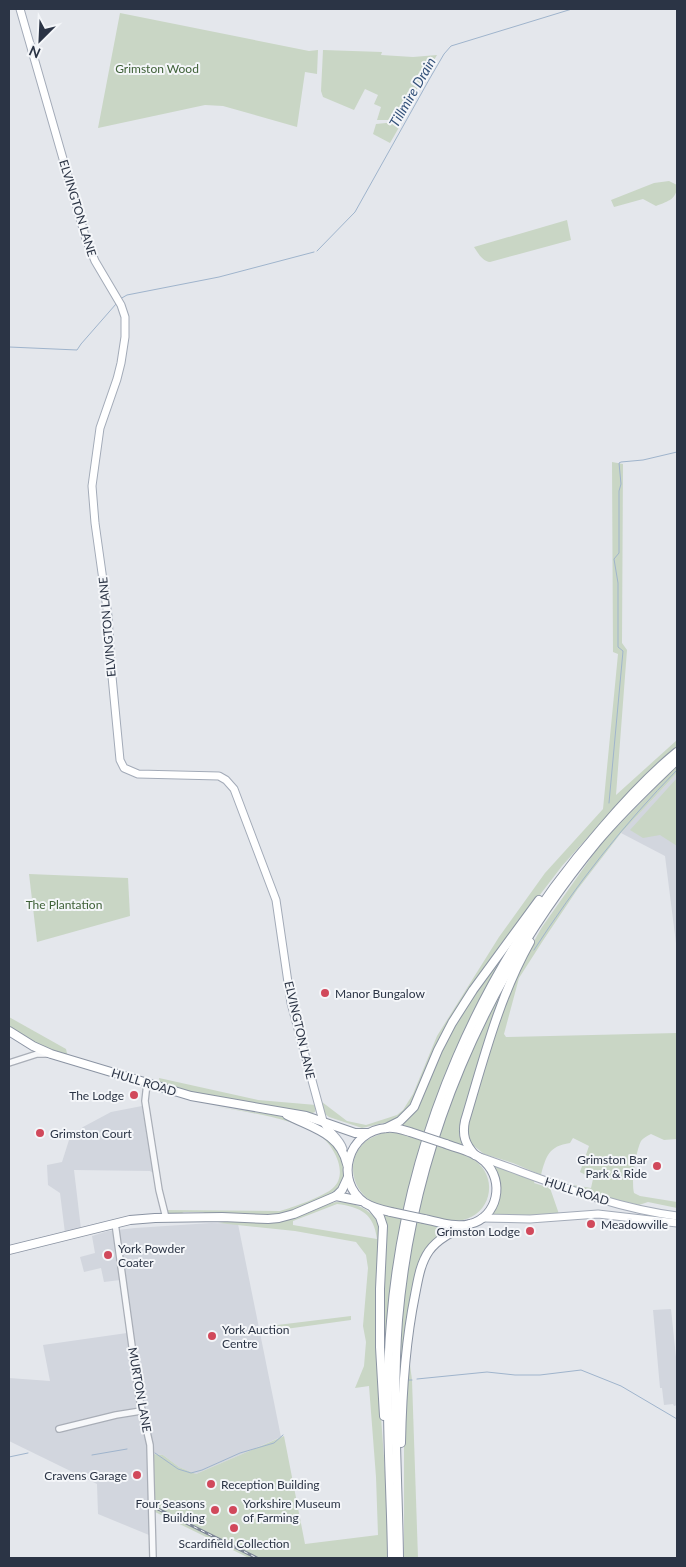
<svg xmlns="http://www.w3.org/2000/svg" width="686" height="1567" font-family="Lato,sans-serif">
  <rect width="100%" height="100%" fill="#e4e7ec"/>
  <!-- built -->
  <g fill="#d2d6de">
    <polygon points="677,773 677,951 665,856 621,833"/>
    <polygon points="142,1106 153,1173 150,1171 74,1170 81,1229 65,1233 60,1193 48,1185 47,1165 62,1162 69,1140 83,1127 111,1112"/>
    <polygon points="211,1223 238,1224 281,1437 196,1474 179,1467 163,1455 148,1453 149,1535 98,1514 97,1484 9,1441 9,1378 50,1381 43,1345 127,1333 120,1280 104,1282 101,1268 84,1272 80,1257 95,1253 92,1236 108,1231 135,1228"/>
    <polygon points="671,1309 677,1367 677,1405 674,1406 673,1404 664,1405 662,1388 660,1388 653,1310"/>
  </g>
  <!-- green -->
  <g fill="#c9d6c5" fill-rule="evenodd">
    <polygon points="120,13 309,51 318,50 317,74 305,72 297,127 223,106 205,105 98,128"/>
    <polygon points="323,50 382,52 381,55 413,57 437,55 403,113 396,120 377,120 381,107 374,104 378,95 365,89 354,110 323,97 321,91"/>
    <polygon points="386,123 401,124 390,143 373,134 376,124"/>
    <path d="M 669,181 L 677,185 C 677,199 669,201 656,206 L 643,199 L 614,207 L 611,200 L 654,183 Z"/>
    <path d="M 567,220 L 571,240 L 490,262 C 482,261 478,253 474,247 Z"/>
    <polygon points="612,462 623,464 622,643 627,650 616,795 677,740 677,748 606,817 562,866 500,947 476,980 411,1106 397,1120 362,1128 329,1117 325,1114 322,1102 347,1121 366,1125 397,1115 403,1110 413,1094 437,1036 499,937 545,873 603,809 618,654 613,652"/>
    <path d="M 677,766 L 677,773 L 621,833 L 577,890 L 544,939 L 519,978 L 504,1034 L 506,1037 L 677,1033 L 677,1139 L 664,1140 L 651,1134 C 647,1136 643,1138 641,1141 C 636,1151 631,1182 634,1193 L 640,1196 L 677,1202 L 677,1208 L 648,1202 L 639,1205 L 602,1196 L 572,1187 L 573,1185 L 591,1188 L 593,1179 L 580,1172 L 589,1146 L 573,1138 L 570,1143 C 549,1146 546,1156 541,1175 L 513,1163 L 484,1154 L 469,1142 L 467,1128 L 473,1109 L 473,1099 L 502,1010 L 525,957 L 542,927 L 602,842 Z"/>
    <polygon points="677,778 677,846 660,835 643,838 630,830"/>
    <polygon points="29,874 128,878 130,916 37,942"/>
    <path d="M 508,949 C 476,1009 447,1069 425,1133 L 398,1125 L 410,1116 L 444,1044 L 464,1008 Z"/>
    <polygon points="518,956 464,1115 459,1135 465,1148 446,1143 437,1137 475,1040"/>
    <polygon points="9,1017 66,1049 68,1058 45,1048 9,1028"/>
    <polygon points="159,1078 258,1100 316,1105 315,1112 310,1114 278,1107 210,1098 160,1084"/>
    <path d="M 212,1106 L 274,1115 L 295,1120 L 332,1139 L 345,1161 L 345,1179 L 342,1185 L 331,1194 L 309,1205 L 279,1216 L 207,1214 L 203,1212 L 184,1212 L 176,1216 L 166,1213 L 165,1210 L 280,1211 C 291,1208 325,1196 333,1188 C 349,1174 334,1145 319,1135 C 291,1117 245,1112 212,1106 Z"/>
    <path d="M 382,1133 L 398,1133 L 423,1141 L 405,1210 C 395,1208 384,1208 374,1203 C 352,1191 345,1161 364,1143 C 369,1138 376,1136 382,1133 Z"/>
    <path d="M 435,1145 C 449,1150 466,1153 478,1163 C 498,1181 490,1214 463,1220 C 448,1224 432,1215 417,1213 Z"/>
    <polygon points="492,1165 535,1180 534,1183 550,1188 559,1214 508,1217 489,1214 498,1197"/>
    <path d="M 336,1202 C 355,1202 368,1208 380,1223 L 377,1361 L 387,1500 L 388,1558 L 249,1558 L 153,1511 L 153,1454 L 163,1455 L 179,1467 L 196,1474 L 284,1436 L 305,1544 L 378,1535 L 376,1477 L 369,1386 L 355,1388 L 364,1366 L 366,1342 L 363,1326 L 368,1268 L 366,1255 L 356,1242 L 295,1231 L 218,1223 C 240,1218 262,1223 285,1220 C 303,1218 319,1206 336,1202 ZM 337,1204 C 361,1207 374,1214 377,1239 L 293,1225 L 293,1221 Z"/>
    <polygon points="382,1214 403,1219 384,1384"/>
    <polygon points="415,1221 451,1228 443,1235 424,1254 401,1376 398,1379 404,1286"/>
    <polygon points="351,1316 351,1320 271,1331 268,1329 269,1326"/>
    <polygon points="409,1357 412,1380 418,1558 404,1558 404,1437"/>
  </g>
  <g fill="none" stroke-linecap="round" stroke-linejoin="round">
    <!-- stream -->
    <g stroke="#9fb4cc" stroke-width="1">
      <polyline points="317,251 355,212 430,78 444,54 451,46 572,9"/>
      <polyline points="120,299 127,295 219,277 314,252"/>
      <polyline points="9,347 77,350 81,344 116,304"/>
      <polyline points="609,803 623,651 618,647 618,583 614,559 619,553 619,491 621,484 619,463 621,462 643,460 677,452"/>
      <path d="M 534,950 C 576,885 623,825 677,770"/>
      <polyline points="417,1379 487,1372 515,1375 540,1375 581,1370 621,1386 677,1419"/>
      <polyline points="408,1380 412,1380"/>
      <polyline points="155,1453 178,1469 191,1473 202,1470 240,1453 274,1443 283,1435"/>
      <polyline points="92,1455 127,1449"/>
      <polyline points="9,1457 28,1453"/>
    </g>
    <defs>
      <g id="minor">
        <polyline points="9,1063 37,1054 48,1054"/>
        <polyline points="147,1083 145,1101 159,1190 166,1218"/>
        <polyline points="115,1223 139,1397 150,1445 153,1558"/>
        <polyline points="59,1429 116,1415 141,1411"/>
      </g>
      <g id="major">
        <path d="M 20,9 L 86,239 L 95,261 L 121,305 L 125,317 L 125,337 L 121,363 L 117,379 L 100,428 L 92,486 L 95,523 L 108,616 L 111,666 L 120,760 L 124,768 L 138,774 L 219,776 L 226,780 L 234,789 L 276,900 L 291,1003 L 323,1121 C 328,1132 339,1137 343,1149"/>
        <path d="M 480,1157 C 546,1180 607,1207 677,1216"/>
        <polyline points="482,1218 530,1219 598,1214 677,1223"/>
      </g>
      <g id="highway">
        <polyline points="9,1031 33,1046 51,1054 191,1096 306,1116 355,1133 367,1133"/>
        <path d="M 287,1115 C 312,1128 340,1133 347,1164"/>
        <polyline points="386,1128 400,1121 414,1107 438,1050 452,1023 473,990 539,900"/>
        <path d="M 475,1155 C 465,1144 462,1135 465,1121 C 483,1061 499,997 530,942"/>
        <polyline points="336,1196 361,1201"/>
        <polyline points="372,1207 380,1217 383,1226 380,1289 380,1347 384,1416"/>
        <path d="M 391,1212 C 382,1210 373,1208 365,1203 C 333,1181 348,1130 387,1128 C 395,1127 403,1130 410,1132"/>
        <path d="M 424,1219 C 438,1222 455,1228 470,1224 C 498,1217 505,1181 485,1162 C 475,1152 459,1149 446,1144"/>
        <polyline points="9,1250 130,1220 155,1218 222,1217 268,1219 279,1218 294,1214 336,1196 342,1190 348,1177"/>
        <path d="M 401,1443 C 402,1393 405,1344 415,1295 C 418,1280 420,1264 429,1251 C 439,1237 455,1231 470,1224"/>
        <path d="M 392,1558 C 391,1479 384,1400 391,1321 C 406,1139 481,965 602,828 C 625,801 650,774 677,752"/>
        <path d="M 399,1558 C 398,1479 392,1399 398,1320 C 413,1144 485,978 597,842 C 621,813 649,787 677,760"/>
      </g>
    </defs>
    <!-- minor casing -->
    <use href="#minor" stroke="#a9aeb7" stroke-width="8"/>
    <!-- major casing -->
    <use href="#major" stroke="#a3abb8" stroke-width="9"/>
    <!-- highway casing -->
    <use href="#highway" stroke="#8b94a3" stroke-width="10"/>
    <!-- minor -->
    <use href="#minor" stroke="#f7f8fa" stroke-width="5.5"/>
    <!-- major -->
    <use href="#major" stroke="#fff" stroke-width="7"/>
    <!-- highway -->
    <use href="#highway" stroke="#fff" stroke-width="8"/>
    <defs>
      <polyline id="rail" points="158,1509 257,1558"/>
    </defs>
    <!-- rail casing -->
    <use href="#rail" stroke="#7d8696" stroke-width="3"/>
    <!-- rail -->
    <use href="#rail" stroke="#f4f6f9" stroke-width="1" stroke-dasharray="4" stroke-linecap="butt"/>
    <defs>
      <g id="highway-bridge">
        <polyline points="410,1132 446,1144"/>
        <polyline points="391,1212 424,1219"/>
      </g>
    </defs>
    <!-- highway-bridge casing -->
    <use href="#highway-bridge" stroke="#8b94a3" stroke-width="10" stroke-linecap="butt"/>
    <!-- highway-bridge -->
    <use href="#highway-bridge" stroke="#fff" stroke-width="8"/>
  </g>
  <!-- markers -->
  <g fill="#d1495b" stroke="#f4f6f9" stroke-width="2">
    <circle cx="325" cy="993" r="5"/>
    <circle cx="134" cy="1095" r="5"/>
    <circle cx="40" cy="1133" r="5"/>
    <circle cx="657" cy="1166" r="5"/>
    <circle cx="591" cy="1224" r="5"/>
    <circle cx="530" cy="1231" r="5"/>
    <circle cx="108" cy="1255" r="5"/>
    <circle cx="212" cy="1336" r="5"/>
    <circle cx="137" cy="1475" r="5"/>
    <circle cx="211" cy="1484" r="5"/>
    <circle cx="215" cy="1510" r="5"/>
    <circle cx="233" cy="1510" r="5"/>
    <circle cx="234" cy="1528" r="5"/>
  </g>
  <g text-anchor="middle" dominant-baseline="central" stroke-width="4" stroke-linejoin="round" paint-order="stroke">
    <!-- park labels -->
    <g font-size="12" fill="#3f6138" stroke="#f4f6f9">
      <text x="157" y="68">Grimston Wood</text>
      <text x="64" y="904">The Plantation</text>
    </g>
    <!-- street labels -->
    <g font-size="12" fill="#2b3445" stroke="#f4f6f9">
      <text transform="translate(78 208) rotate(73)">ELVINGTON LANE</text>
      <text transform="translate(107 627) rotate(-95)">ELVINGTON LANE</text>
      <text transform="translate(300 1030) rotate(77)">ELVINGTON LANE</text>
      <text transform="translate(144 1082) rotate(17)">HULL ROAD</text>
      <text transform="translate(577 1191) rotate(18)">HULL ROAD</text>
      <text transform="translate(140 1390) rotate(80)">MURTON LANE</text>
    </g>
    <!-- poi labels -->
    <g font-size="12" fill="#2b3445" stroke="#f4f6f9" text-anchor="start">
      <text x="335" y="993">Manor Bungalow</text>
      <text x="124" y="1095" text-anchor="end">The Lodge</text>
      <text x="50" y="1133">Grimston Court</text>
      <text x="647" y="1159" text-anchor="end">Grimston Bar<tspan x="647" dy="14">Park &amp; Ride</tspan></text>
      <text x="601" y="1224">Meadowville</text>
      <text x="520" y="1231" text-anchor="end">Grimston Lodge</text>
      <text x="118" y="1248">York Powder<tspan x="118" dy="14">Coater</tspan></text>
      <text x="222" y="1329">York Auction<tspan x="222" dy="14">Centre</tspan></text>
      <text x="127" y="1475" text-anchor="end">Cravens Garage</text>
      <text x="221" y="1484">Reception Building</text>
      <text x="205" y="1503" text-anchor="end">Four Seasons<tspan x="205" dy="14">Building</tspan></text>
      <text x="243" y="1503">Yorkshire Museum<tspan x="243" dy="14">of Farming</tspan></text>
      <text x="234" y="1543" text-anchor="middle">Scardifield Collection</text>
    </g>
    <!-- water labels -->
    <g font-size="14" font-style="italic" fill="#34527a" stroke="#f4f6f9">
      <text transform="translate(412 92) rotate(-60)">Tillmire Drain</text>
    </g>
  </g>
  <!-- border -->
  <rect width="686" height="1567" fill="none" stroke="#2b3445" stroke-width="20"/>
  <!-- north arrow -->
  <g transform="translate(40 40) rotate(204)" stroke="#f4f6f9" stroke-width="4" paint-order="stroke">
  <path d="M0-4L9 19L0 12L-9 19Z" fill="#2b3445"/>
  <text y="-8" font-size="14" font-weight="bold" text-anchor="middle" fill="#2b3445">N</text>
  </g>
</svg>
